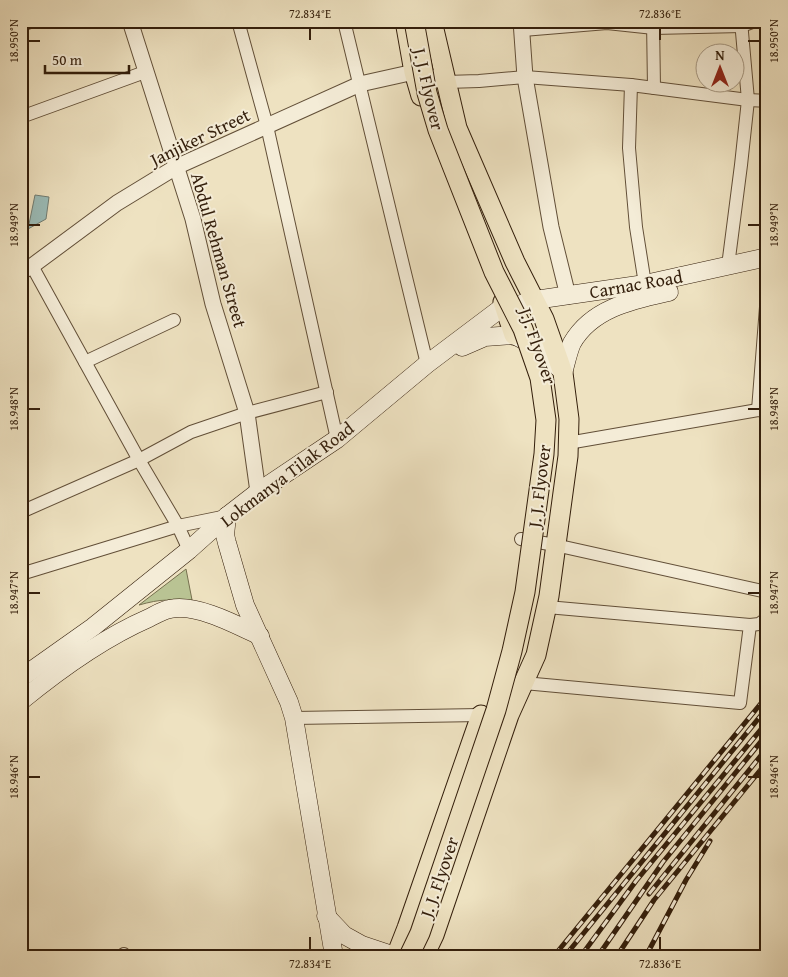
<svg xmlns="http://www.w3.org/2000/svg" width="788" height="977" font-family="'Gentium Book Plus',serif">
  <rect width="100%" height="100%" fill="#eee2c1"/>
  <filter id="stains"><feTurbulence type="fractalNoise" baseFrequency=".004" numOctaves="4"/><feColorMatrix values="0 0 0 0 .2 0 0 0 0 .09 0 0 0 0 .02 0 0 0 .5 -.17"/></filter>
  <radialGradient id="worn" r=".72"><stop offset=".6" stop-color="#630" stop-opacity="0"/><stop offset="1" stop-color="#630" stop-opacity=".3"/></radialGradient>
  <!-- green -->
  <path fill="#b9c393" stroke="#76704f" d="M 186,569 L 193,605 C 171,598 161,599 139,605 Z"/>
  <!-- water -->
  <polygon fill="#9bbdb9" stroke="#717d73" points="35,195 49,197 46,219 28,229"/>
  <g fill="none" stroke-linecap="round" stroke-linejoin="round">
    <defs>
      <g id="minor">
        <polyline points="238,21 267,126 337,439"/>
        <polyline points="344,21 427,364"/>
        <polyline points="653,21 654,88"/>
        <polyline points="21,25 33,21"/>
        <polyline points="523,30 607,23 654,28 742,26 755,21"/>
        <polyline points="446,82 479,81 525,77 631,85 748,100 767,101"/>
        <polyline points="631,85 629,148 636,227 645,284"/>
        <polyline points="21,117 145,72"/>
        <polyline points="32,266 139,460 178,526 189,550"/>
        <polyline points="728,266 741,165 748,100 741,21"/>
        <polyline points="85,362 174,320"/>
        <polyline points="758,410 767,294"/>
        <polyline points="568,443 758,410 767,411"/>
        <polyline points="21,512 139,460 191,432 247,413 327,392"/>
        <polyline points="521,539 555,545 767,592"/>
        <polyline points="21,574 178,526 227,516"/>
        <polyline points="547,607 750,625 759,624 767,618"/>
        <polyline points="524,683 740,703 750,625"/>
        <polyline points="294,718 481,715"/>
        <polyline points="123,956 124,954"/>
      </g>
      <g id="tertiary">
        <polyline points="130,21 193,219 213,304 247,413 258,492"/>
        <polyline points="521,21 525,77 551,227 568,296"/>
        <polyline points="21,272 32,266 117,203 176,167 360,84 414,72 446,82"/>
      </g>
      <g id="secondary">
        <polyline points="462,347 485,337 514,335 545,351 559,368"/>
        <path d="M 563,373 C 566,363 568,352 572,343 C 592,308 633,300 669,292"/>
        <polyline points="227,516 225,535 227,543 245,605 289,702 294,718 334,956"/>
        <polyline points="21,678 93,627 189,550 227,516 258,492 337,439 427,364 504,306 518,305 535,300 645,284 767,257"/>
        <path d="M 21,701 C 60,669 103,638 149,618 C 155,615 163,610 170,609 C 196,603 237,625 260,636"/>
        <polyline points="326,916 344,935 362,945 395,956"/>
      </g>
      <g id="primary">
        <polyline points="405,21 414,72 421,96"/>
        <polyline points="503,302 514,335"/>
        <polyline points="396,956 407,928 481,715"/>
        <polyline points="424,956 434,935 509,715 536,655 549,596 568,456 569,419 563,373 544,319 515,262 457,128 432,21"/>
      </g>
    </defs>
    <!-- minor casing -->
    <use href="#minor" stroke="#624f38" stroke-width="14"/>
    <!-- tertiary casing -->
    <use href="#tertiary" stroke="#624f38" stroke-width="17"/>
    <!-- secondary casing -->
    <use href="#secondary" stroke="#331e0b" stroke-width="19"/>
    <!-- primary casing -->
    <use href="#primary" stroke="#331e0b" stroke-width="21"/>
    <!-- minor -->
    <use href="#minor" stroke="#f4ecd7" stroke-width="12"/>
    <!-- tertiary -->
    <use href="#tertiary" stroke="#f4ecd7" stroke-width="15"/>
    <!-- secondary -->
    <use href="#secondary" stroke="#f4ecd7" stroke-width="18"/>
    <!-- primary -->
    <use href="#primary" stroke="#eee2c1" stroke-width="19"/>
    <defs>
      <g id="rail">
        <polyline points="649,894 767,748"/>
        <polyline points="554,956 767,696"/>
        <polyline points="565,956 767,708"/>
        <polyline points="581,956 636,881 767,722"/>
        <polyline points="598,956 663,862 767,734"/>
        <polyline points="617,956 654,900 767,762"/>
        <polyline points="646,956 686,880 710,841"/>
      </g>
    </defs>
    <!-- rail casing -->
    <use href="#rail" stroke="#331e0b" stroke-width="5"/>
    <!-- rail -->
    <use href="#rail" stroke="#f4ecd7" stroke-width="3" stroke-dasharray="9" stroke-linecap="butt"/>
    <defs>
      <polyline id="primary-bridge" points="409,956 420,933 496,710 512,651 525,592 544,454 546,420 540,378 523,329 494,272 438,130 427,93 414,21"/>
    </defs>
    <!-- primary-bridge casing -->
    <use href="#primary-bridge" stroke="#331e0b" stroke-width="21" stroke-linecap="butt"/>
    <!-- primary-bridge -->
    <use href="#primary-bridge" stroke="#eee2c1" stroke-width="19"/>
  </g>
  <!-- ticks -->
  <path fill="none" stroke="#331e0b" stroke-width="2" d="M 310,28 L 310,40M 660,28 L 660,40M 28,41 L 40,41M 748,41 L 760,41M 28,225 L 40,225M 748,225 L 760,225M 28,409 L 40,409M 748,409 L 760,409M 28,593 L 40,593M 748,593 L 760,593M 28,777 L 40,777M 748,777 L 760,777M 310,937 L 310,950M 660,937 L 660,950"/>
  <g text-anchor="middle" dominant-baseline="central" stroke-width="4" stroke-linejoin="round" paint-order="stroke">
    <!-- street labels -->
    <g font-size="18" fill="#331e0b" stroke="#f4ecd7">
      <text transform="translate(429 89) rotate(77)">J. J. Flyover</text>
      <text transform="translate(200 137) rotate(-26)">Janjiker Street</text>
      <text transform="translate(219 250) rotate(74)">Abdul Rehman Street</text>
      <text transform="translate(636 284) rotate(-10)">Carnac Road</text>
      <text transform="translate(538 346) rotate(71)">J.J. Flyover</text>
      <text transform="translate(287 474) rotate(-37)">Lokmanya Tilak Road</text>
      <text transform="translate(539 486) rotate(-83)">J. J. Flyover</text>
      <text transform="translate(439 877) rotate(-71)">J. J. Flyover</text>
    </g>
  </g>
  <!-- margin -->
  <rect width="788" height="977" fill="none" stroke="#eee2c1" stroke-width="55"/>
  <!-- north arrow -->
  <g transform="translate(720 68)"><circle r="24" fill="#f4ecd7" stroke="#a79a85"/>
  <path d="M0-4L9 19L0 12L-9 19Z" fill="#8f2418"/>
  <text y="-8" font-size="14" font-weight="bold" text-anchor="middle" fill="#331e0b">N</text>
  </g>
  <!-- scale -->
  <path d="M45 65v8h84v-8" fill="none" stroke="#331e0b" stroke-width="2.5"/>
  <text x="52" y="65" font-size="15" fill="#331e0b" stroke="#f4ecd7" stroke-width="4" paint-order="stroke">50 m</text>
  <rect x="28" y="28" width="732" height="922" fill="none" stroke="#331e0b" stroke-width="2"/>
  <g font-size="12" text-anchor="middle" fill="#331e0b">
    <text x="310" y="18">72.834°E</text>
    <text x="660" y="18">72.836°E</text>
    <text transform="translate(14 41) rotate(-90)" y="4">18.950°N</text>
    <text transform="translate(774 41) rotate(-90)" y="4">18.950°N</text>
    <text transform="translate(14 225) rotate(-90)" y="4">18.949°N</text>
    <text transform="translate(774 225) rotate(-90)" y="4">18.949°N</text>
    <text transform="translate(14 409) rotate(-90)" y="4">18.948°N</text>
    <text transform="translate(774 409) rotate(-90)" y="4">18.948°N</text>
    <text transform="translate(14 593) rotate(-90)" y="4">18.947°N</text>
    <text transform="translate(774 593) rotate(-90)" y="4">18.947°N</text>
    <text transform="translate(14 777) rotate(-90)" y="4">18.946°N</text>
    <text transform="translate(774 777) rotate(-90)" y="4">18.946°N</text>
    <text x="310" y="968">72.834°E</text>
    <text x="660" y="968">72.836°E</text>
  </g>
  <rect width="100%" height="100%" filter="url(#stains)"/>
  <rect width="100%" height="100%" fill="url(#worn)"/>
</svg>
